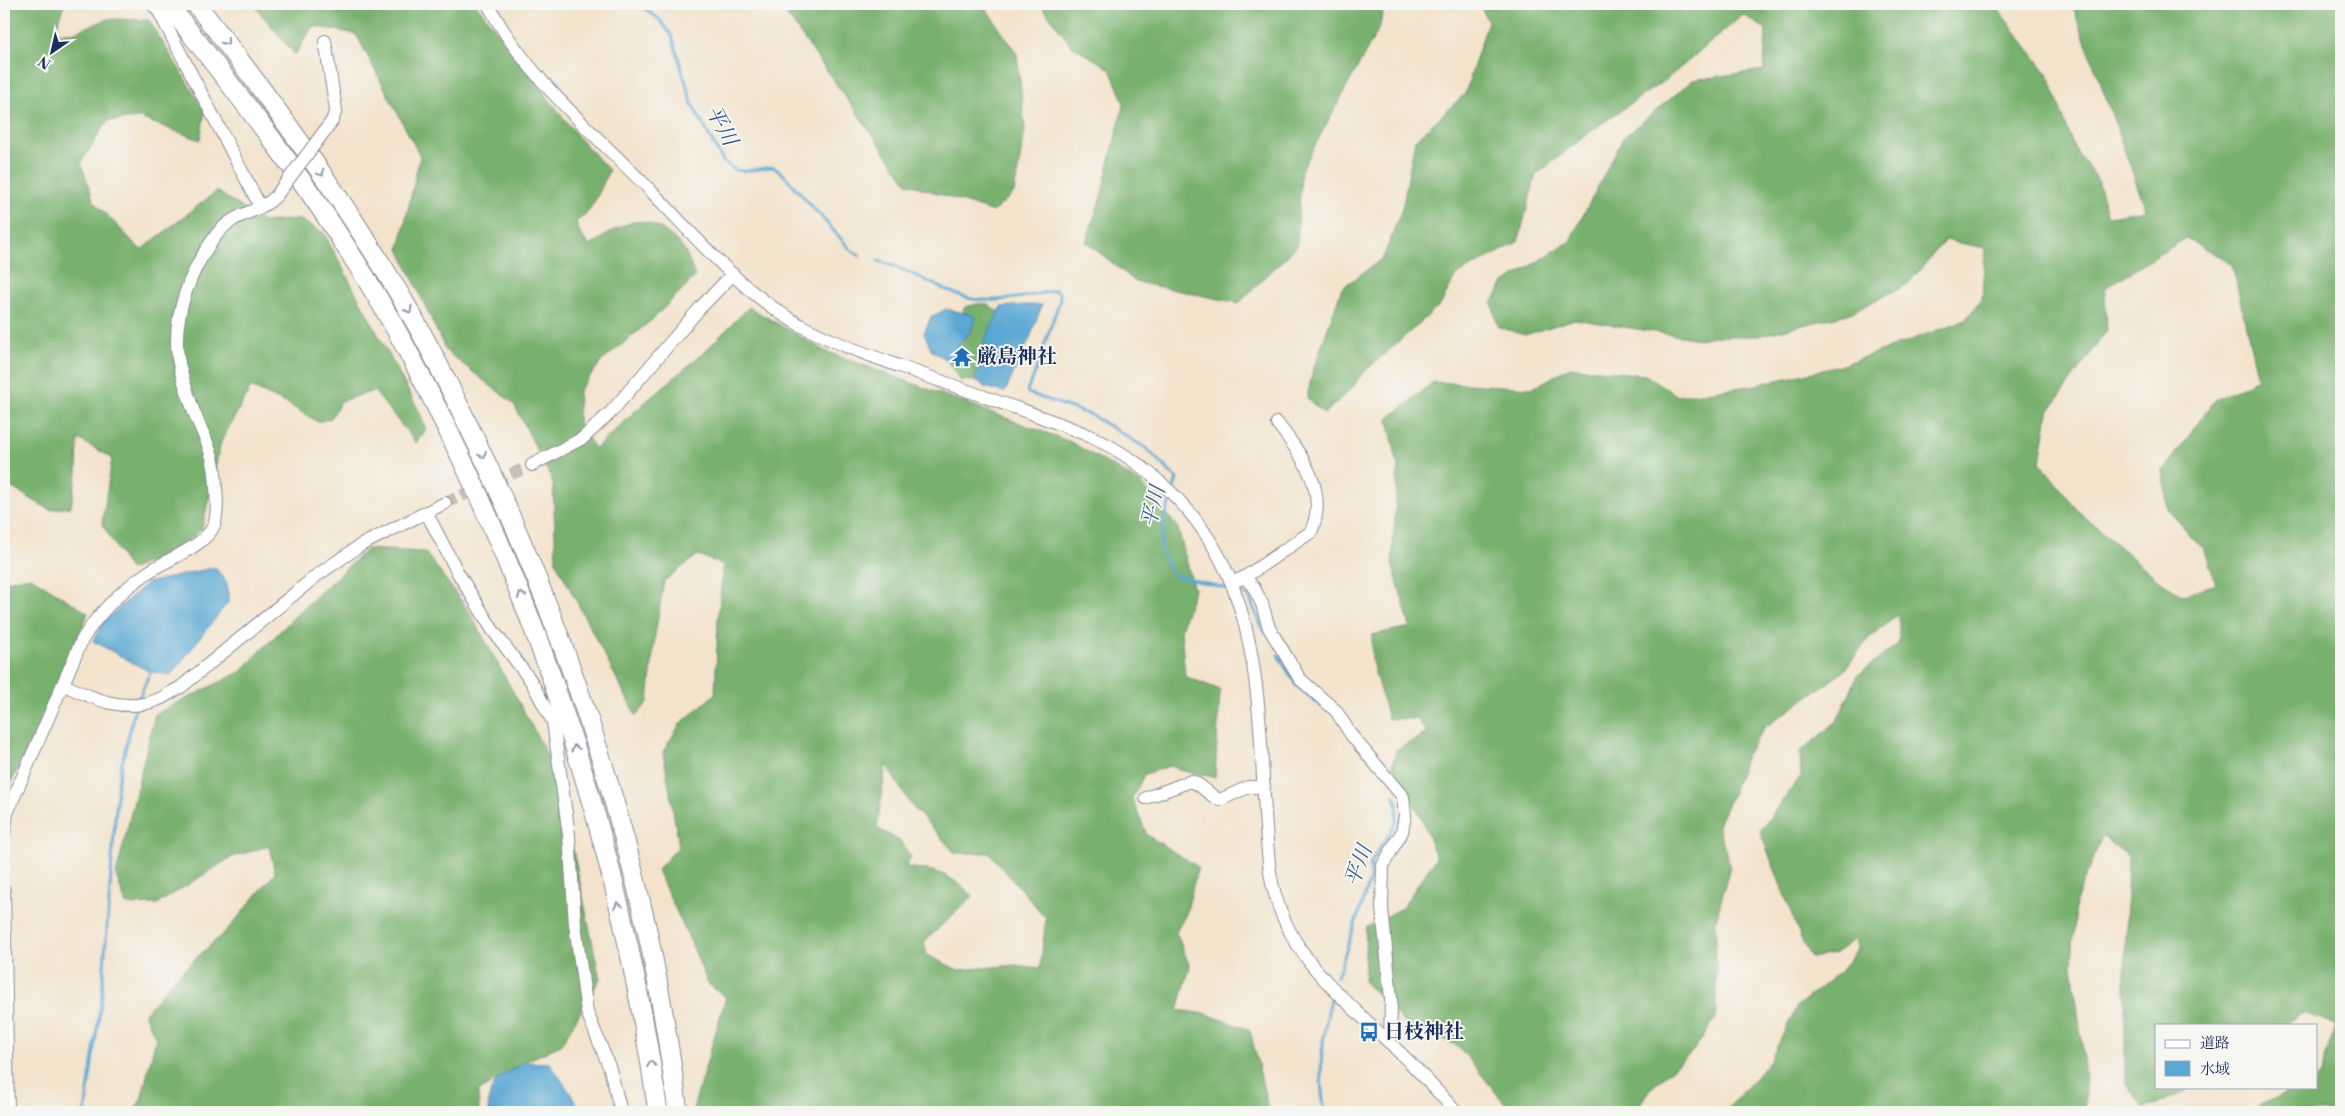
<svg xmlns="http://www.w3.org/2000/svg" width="2345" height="1116" font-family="'Libre Bodoni','Noto Serif JP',serif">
  <rect width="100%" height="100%" fill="#f6f6f2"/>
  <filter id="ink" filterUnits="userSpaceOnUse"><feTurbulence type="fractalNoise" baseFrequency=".02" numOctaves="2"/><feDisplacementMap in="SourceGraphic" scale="10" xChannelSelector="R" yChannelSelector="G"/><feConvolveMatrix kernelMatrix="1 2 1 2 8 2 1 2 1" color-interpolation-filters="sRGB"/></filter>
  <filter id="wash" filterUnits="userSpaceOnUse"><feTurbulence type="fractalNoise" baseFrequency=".0096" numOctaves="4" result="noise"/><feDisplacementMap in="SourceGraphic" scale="20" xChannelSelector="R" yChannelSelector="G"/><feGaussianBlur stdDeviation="1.12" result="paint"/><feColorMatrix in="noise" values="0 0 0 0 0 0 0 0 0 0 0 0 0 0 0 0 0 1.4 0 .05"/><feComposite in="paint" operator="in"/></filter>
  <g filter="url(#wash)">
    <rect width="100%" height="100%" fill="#f3e3cc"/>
    <!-- forest -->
    <g fill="#78b06d" stroke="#4a7066" fill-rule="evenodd">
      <polygon points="4,4 64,4 55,32 72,33 108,19 149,20 205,111 200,140 140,118 107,121 81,163 94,202 141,250 217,191 263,222 299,219 324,233 420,413 426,430 416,443 374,391 341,401 331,418 318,422 288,404 251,387 221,442 202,529 176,551 130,570 102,524 112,458 78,439 77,473 71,507 50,510 4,483"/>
      <path d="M 253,4 L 476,4 L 579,138 L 609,170 C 602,186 592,214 576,221 C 578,232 583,238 590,246 C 603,237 619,225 634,222 C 653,218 679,239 687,255 C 690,262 692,270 695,277 L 654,318 L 602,361 L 579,390 L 578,422 L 595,449 L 643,404 L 702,354 L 749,307 L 825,351 L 1071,442 L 1141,483 L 1178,528 L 1194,590 L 1181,630 L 1185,676 L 1220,690 L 1215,777 L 1187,772 L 1170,766 L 1145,774 L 1132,798 L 1147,835 L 1198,867 L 1186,914 L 1176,932 L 1190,967 L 1178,1010 L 1206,1014 L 1250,1030 L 1269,1112 L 698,1112 L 693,1109 L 726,997 L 708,984 L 690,940 L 657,870 L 679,846 L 663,752 L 680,724 L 715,694 L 718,620 L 723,565 L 698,555 L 664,581 L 655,635 L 648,702 L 636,716 L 556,562 L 553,482 L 514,404 L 446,351 L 399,249 L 420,156 L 356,34 L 313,26 L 295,55 ZM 886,765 L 911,805 L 955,853 L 989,853 L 1046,918 L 1040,968 L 1016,965 L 958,970 L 927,955 L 924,942 L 973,896 C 947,873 940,871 906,867 L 911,857 L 900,841 L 877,828 Z"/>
      <polygon points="779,4 983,4 1017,54 1025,130 1014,193 993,212 907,183"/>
      <polygon points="1040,4 1384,4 1380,26 1301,171 1297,246 1239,303 1136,282 1086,242 1100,200 1124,103 1110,69 1071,45"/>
      <path d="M 1479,4 L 1994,4 L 2048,74 L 2074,148 L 2096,177 L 2108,216 L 2146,210 L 2072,4 L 2341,4 L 2341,1112 L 2249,1112 L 2298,1087 L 2316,1087 L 2316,1078 L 2321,1075 L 2336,1025 L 2304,1013 L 2281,1025 L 2156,1025 L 2156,1087 L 2190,1087 L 2182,1094 L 2144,1109 L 2125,1082 L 2125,968 L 2128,856 L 2102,836 L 2076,899 L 2072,965 L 2086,1075 L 2084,1112 L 1725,1112 L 1770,1061 L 1797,1006 L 1840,972 L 1857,949 L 1855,939 L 1834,954 L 1811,958 L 1802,941 L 1760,831 L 1801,776 L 1800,752 L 1837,721 L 1858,675 L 1899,643 L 1899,614 L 1869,638 L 1843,672 L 1764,728 L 1747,753 L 1733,792 L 1718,825 L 1730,866 L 1716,920 L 1716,1018 L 1693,1051 L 1649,1090 L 1635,1112 L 1512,1112 L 1458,1046 L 1404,1022 L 1364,982 L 1366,928 L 1402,908 L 1436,858 L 1421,816 L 1392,767 L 1396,750 L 1427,733 L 1417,719 L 1388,719 L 1372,662 L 1372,635 L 1410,627 L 1392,563 L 1398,466 L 1388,419 L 1433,382 L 1533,388 L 1570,367 L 1645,375 L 1678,396 L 1756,385 L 1840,366 L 1965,320 L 1982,299 L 1985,248 L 1945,240 L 1908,284 L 1848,314 L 1758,336 L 1714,336 L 1699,339 L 1575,319 L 1525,335 L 1498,327 L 1492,303 L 1504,283 L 1570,241 L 1623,138 L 1693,80 L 1764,70 L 1766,29 L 1743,15 L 1668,78 L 1598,126 L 1536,175 L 1518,242 L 1456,275 L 1441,304 L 1362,374 L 1353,387 L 1324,414 L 1307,398 L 1313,370 L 1342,288 L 1383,258 L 1402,209 L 1415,140 L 1465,94 L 1488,21 ZM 2186,238 L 2232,264 L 2258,379 L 2215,400 L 2163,471 L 2168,510 L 2205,551 L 2216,584 L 2183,595 L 2156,578 L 2078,511 L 2040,462 L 2048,413 L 2107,330 L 2105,288 Z"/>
      <polygon points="977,304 988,304 1003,316 982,377 976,381 960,380 945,358 965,321 963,310 965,307"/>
      <polygon points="367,549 425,552 469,611 547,754 575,859 600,979 561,1045 524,1062 478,1092 479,1109 477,1112 132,1112 141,1100 156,1038 144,1014 180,973 229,928 275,873 269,846 232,857 157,904 126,905 116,875 155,714 240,672 298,613"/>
      <polygon points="31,577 88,613 53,697 4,797 4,581"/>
    </g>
    <!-- water -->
    <g fill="#5aa7d3" stroke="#3a6b98">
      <polygon points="1025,305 1042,305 1030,338 1005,392 984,387 975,378 985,355 984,342 1001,307"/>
      <polygon points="946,309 969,314 976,318 971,331 959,344 951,362 932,351 924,333 931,317"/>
      <polygon points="215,567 227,583 229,601 171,675 150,672 93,641 102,623 147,583"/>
      <path d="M 524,1062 L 550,1063 L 578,1105 L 568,1112 L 488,1112 C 489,1079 498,1079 524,1062 Z"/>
    </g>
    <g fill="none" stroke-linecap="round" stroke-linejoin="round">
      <!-- stream -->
      <g stroke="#5aa7d3" stroke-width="3">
        <polyline points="639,4 660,20 672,36 692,104 723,161 735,170 745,171 773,167 783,174 850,249 860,256"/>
        <path d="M 878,261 C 910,269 937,289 968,298 C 992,304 1032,296 1056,290 L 1060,294 L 1060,300 L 1033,378 L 1027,390 L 1028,393 L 1091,415 L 1146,448 L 1177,479 L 1173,491"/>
        <path d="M 1171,497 C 1162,529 1153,543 1173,575 L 1229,589"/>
        <polyline points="1238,591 1249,597 1264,632"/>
        <polyline points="1278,655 1296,685 1318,703"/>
        <polyline points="137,702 152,669"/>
        <path d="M 1337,977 L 1370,880 C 1370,875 1370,869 1371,864 C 1381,837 1405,829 1395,796"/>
        <polyline points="85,1112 102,994 118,780 135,708"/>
        <path d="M 1325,1112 C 1317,1075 1322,1036 1331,999"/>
      </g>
    </g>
  </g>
  <g filter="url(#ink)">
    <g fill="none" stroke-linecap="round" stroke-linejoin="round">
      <!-- minor-tunnel -->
      <polyline stroke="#c8bfb6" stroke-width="12" stroke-dasharray="12 6" stroke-linecap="butt" points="445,503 532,465"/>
      <defs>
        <g id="minor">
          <polyline points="152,4 158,10 260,206"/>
          <path d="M 488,4 C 525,76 593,132 650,190 C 696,237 741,292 800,325 C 832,342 866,354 899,366 C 941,381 983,397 1025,411 C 1048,420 1073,428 1096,439 C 1144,462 1189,503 1215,549 C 1270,644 1257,767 1270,872 C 1283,952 1335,990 1390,1043 C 1413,1065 1435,1088 1456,1112"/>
          <polyline points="325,41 336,110 332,121"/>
          <polyline points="532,465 583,438 611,412 700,308 733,274"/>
          <polyline points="426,512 458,573 492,629 531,681 553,722 569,835 575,924 587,1012 610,1069 621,1112"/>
          <polyline points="1245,577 1254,588 1262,604 1269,628 1300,679 1336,711 1352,736 1403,797 1405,815 1402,832 1383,865 1382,908 1391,999 1390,1043"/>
          <path d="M 1238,580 L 1245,577 L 1311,532 C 1329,491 1302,455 1277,423"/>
          <path d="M 64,685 C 94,699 124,713 157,700 C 165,697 173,691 181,687 L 316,576 L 361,545 L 445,503"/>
          <path d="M 1146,798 L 1191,781 C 1203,785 1208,795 1220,800 L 1248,787 L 1264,787"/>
          <path d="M 4,834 L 7,813 L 82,640 C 98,613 121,591 147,573 C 165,560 206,546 214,525 C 218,514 217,499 216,487 C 215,453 206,442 194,412 C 188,395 181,376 178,358 C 172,315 191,268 217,234 C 235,211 259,214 276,196"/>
          <polyline points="4,890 8,1112"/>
        </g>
        <g id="highway">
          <path d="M 168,4 C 231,85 295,166 350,253 C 395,322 432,396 467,470 C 561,673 627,890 658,1112"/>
          <path d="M 196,4 C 267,94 335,187 394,285 C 422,331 446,379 469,427 C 546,584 609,759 647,930 C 660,990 670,1051 678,1112"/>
        </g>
      </defs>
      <!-- minor casing -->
      <use href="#minor" stroke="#878995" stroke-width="14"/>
      <!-- highway casing -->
      <use href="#highway" stroke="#878995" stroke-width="21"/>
      <!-- minor -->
      <use href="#minor" stroke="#fff" stroke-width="12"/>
      <!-- highway -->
      <use href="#highway" stroke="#fff" stroke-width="19"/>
      <defs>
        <polyline id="minor-bridge" points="276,196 332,121"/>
      </defs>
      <!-- minor-bridge casing -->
      <use href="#minor-bridge" stroke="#878995" stroke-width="14" stroke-linecap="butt"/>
      <!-- minor-bridge -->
      <use href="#minor-bridge" stroke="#fff" stroke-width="12"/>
    </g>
    <!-- one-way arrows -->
    <defs><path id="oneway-chevron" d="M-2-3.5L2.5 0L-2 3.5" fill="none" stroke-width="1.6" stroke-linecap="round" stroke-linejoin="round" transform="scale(1.25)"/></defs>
    <g stroke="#8d97ae">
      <use href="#oneway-chevron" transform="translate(226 42) rotate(52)"/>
      <use href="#oneway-chevron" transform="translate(321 173) rotate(56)"/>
      <use href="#oneway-chevron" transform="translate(409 310) rotate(60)"/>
      <use href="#oneway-chevron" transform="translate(483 455) rotate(64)"/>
      <use href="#oneway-chevron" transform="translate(521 595) rotate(-112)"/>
      <use href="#oneway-chevron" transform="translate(575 748) rotate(-106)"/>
      <use href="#oneway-chevron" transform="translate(618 905) rotate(-103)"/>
      <use href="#oneway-chevron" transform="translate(651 1064) rotate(-99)"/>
    </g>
  </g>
  <!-- icons -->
  <defs>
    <symbol id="temple-bare" viewBox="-9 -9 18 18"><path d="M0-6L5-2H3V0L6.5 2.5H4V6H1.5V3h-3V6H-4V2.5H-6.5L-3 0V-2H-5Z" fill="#1f6fb2" stroke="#f6f6f2" stroke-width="2.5" paint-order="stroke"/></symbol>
    <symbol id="bus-bare" viewBox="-9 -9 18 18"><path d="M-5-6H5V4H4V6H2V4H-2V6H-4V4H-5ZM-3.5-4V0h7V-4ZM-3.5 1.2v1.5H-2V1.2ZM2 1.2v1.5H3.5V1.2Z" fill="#1f6fb2" stroke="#f6f6f2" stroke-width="2.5" paint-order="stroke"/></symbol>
  </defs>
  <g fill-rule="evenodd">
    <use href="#temple-bare" x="948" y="343" width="28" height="28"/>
    <use href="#bus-bare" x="1355" y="1018" width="28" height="28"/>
  </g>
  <g text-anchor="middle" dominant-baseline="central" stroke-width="4" stroke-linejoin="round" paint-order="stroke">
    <!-- poi labels -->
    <g font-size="20" font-weight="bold" fill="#1b2f5e" stroke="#f6f6f2" text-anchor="start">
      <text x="977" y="357">厳島神社</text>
      <text x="1384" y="1032">日枝神社</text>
    </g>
    <!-- water labels -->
    <g font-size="21" font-style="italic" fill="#315987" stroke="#f6f6f2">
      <text transform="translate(721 126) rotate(62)">平川</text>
      <text transform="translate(1154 507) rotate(-76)">平川</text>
      <text transform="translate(1359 866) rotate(-70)">平川</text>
    </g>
  </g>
  <!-- margin -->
  <rect width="2345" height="1116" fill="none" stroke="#f6f6f2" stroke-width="20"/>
  <!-- legend -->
  <rect x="2155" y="1024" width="162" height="65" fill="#f6f6f2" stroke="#9ea6b7"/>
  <rect x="2165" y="1040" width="25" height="8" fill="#ffffff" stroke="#9ea6b7"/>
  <text x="2200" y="1048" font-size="15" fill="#1b2f5e">道路</text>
  <rect x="2165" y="1061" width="25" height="15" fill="#5aa7d3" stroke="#9ea6b7"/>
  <text x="2200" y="1074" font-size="15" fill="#1b2f5e">水域</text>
  <!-- north arrow -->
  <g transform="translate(52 52) rotate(214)" stroke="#f6f6f2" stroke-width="4" paint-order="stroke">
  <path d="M0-4L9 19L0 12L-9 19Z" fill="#1b2f5e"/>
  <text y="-8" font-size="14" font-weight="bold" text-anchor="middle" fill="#1b2f5e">N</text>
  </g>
</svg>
